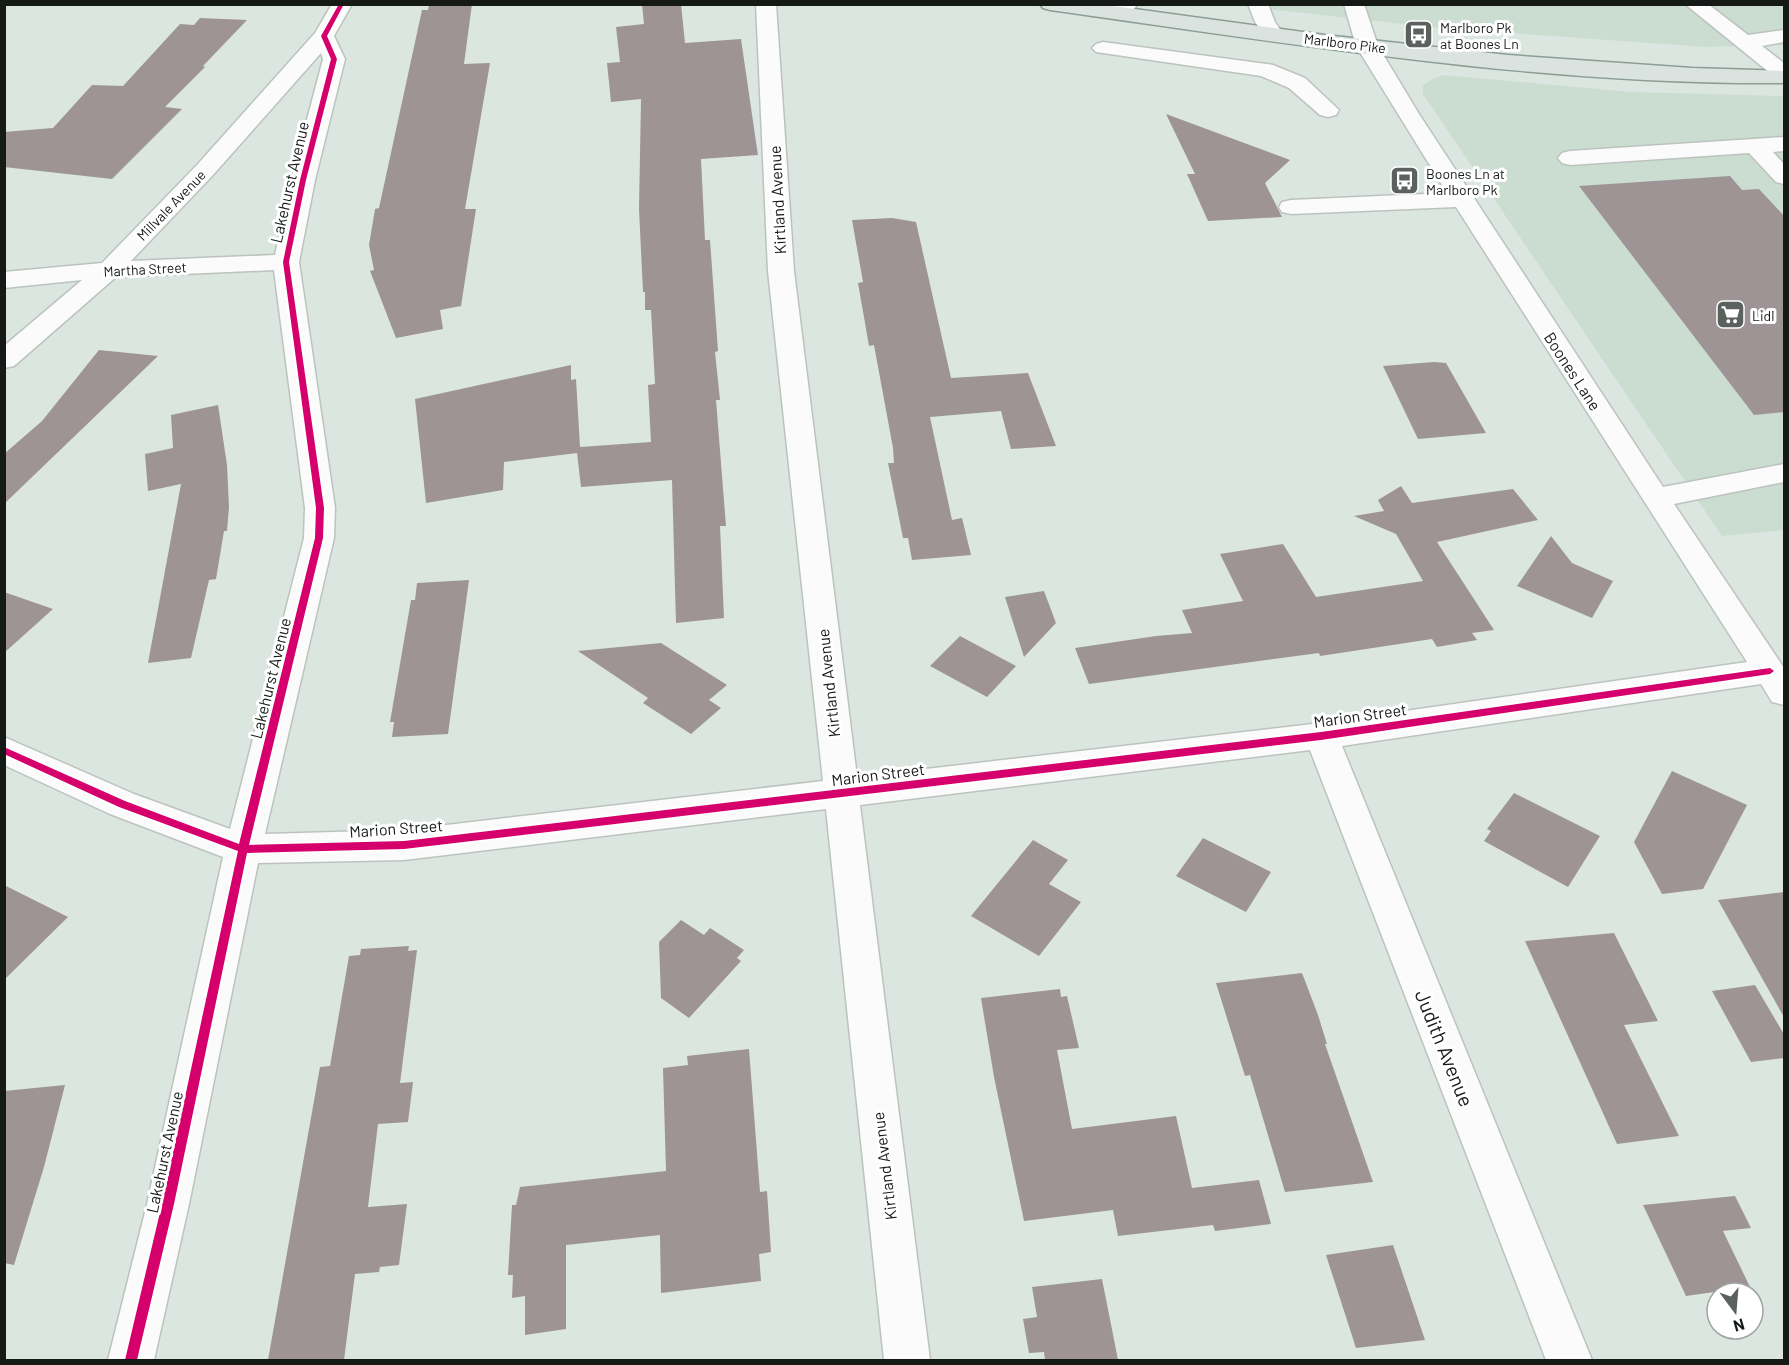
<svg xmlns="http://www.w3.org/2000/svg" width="1789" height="1365" font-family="Barlow,sans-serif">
  <rect width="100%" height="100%" fill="#dce6e0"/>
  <!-- built -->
  <g fill="#cbdcd1">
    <polygon points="1233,5 1784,5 1784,45 1706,47 1439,28"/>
    <polygon points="1444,75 1631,92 1784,96 1784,530 1722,536 1423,94 1423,85 1435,78"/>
  </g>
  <!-- building -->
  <g fill="#9e9496">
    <polygon points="429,4 472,4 464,64 490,63 465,209 476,209 461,306 440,310 443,329 396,338 370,271 374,270 369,245 375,209 379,208 422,10 428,10"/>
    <polygon points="642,4 681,4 685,43 741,39 756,142 758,155 701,159 705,240 710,240 718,351 715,352 720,400 716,400 726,526 720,526 724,618 676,623 672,480 581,487 577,453 504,462 503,490 426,503 415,399 571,365 571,380 576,379 580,447 651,442 648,385 655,384 651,310 645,310 645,292 643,292 639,209 641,99 611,102 607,63 620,62 616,27 644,24"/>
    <polygon points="200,18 247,20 203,66 205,67 165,107 182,109 112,179 4,167 4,132 53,128 92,85 123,86 180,24 194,25"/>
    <polygon points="1166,114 1290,160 1265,183 1282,217 1208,221 1187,174 1195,174"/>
    <polygon points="1730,176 1742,190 1759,189 1785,217 1785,412 1754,415 1579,186"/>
    <polygon points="892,218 916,222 951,378 1028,373 1056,446 1011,449 1001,411 930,417 952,520 962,518 971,555 912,560 908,538 903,538 888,463 894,463 893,448 874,345 869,346 858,283 863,282 852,220"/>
    <polygon points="99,350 158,356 4,504 4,454 42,421"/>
    <polygon points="1434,362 1446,363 1486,433 1418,439 1383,366"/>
    <polygon points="218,405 227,465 229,507 227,531 224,531 216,579 209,580 191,658 148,663 181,484 148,491 145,454 173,448 171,415"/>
    <polygon points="1401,486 1412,503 1513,489 1538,520 1437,542 1494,630 1472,633 1477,640 1437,647 1432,639 1320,656 1319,653 1089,684 1075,648 1156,636 1192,633 1182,610 1243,601 1220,554 1283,544 1316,597 1423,581 1396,534 1354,516 1384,511 1378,500"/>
    <polygon points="1551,536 1572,563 1613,581 1592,618 1517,586"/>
    <polygon points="469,580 448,734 392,737 394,722 390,722 411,600 415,600 417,583"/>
    <polygon points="1044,591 1056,623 1024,657 1005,597"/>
    <polygon points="4,592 53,609 4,653"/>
    <polygon points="960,636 1016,666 987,697 930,666"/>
    <polygon points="661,643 727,685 709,700 721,708 691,734 643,703 648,698 578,651"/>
    <polygon points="1672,771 1747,805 1703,889 1662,894 1634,842"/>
    <polygon points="1514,793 1600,836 1568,887 1484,841 1491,831 1487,829"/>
    <polygon points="1203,838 1271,872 1246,912 1176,876"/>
    <polygon points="1033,840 1068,860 1049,884 1081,902 1039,956 971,916"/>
    <polygon points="4,885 68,917 4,980"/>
    <polygon points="1785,892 1785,1019 1718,900"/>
    <polygon points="681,920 704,935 710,928 744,950 737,958 741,961 689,1018 661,998 659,942"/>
    <polygon points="1614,933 1658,1021 1624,1025 1679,1136 1617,1144 1525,941"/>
    <polygon points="409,946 408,951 417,950 400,1083 413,1082 408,1122 378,1124 368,1207 407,1204 399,1265 380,1267 379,1272 355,1274 344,1360 268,1360 320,1067 330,1066 349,956 360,955 361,949"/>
    <polygon points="1302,973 1318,1015 1327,1044 1325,1044 1373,1182 1285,1192 1250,1075 1245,1076 1216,983"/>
    <polygon points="1755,985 1785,1036 1785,1058 1751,1062 1712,991"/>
    <polygon points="1060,989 1061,997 1067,996 1079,1048 1057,1050 1072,1129 1176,1116 1192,1188 1259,1180 1271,1224 1215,1231 1213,1225 1118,1236 1113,1210 1024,1221 994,1077 981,998"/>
    <polygon points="749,1049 760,1192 767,1191 771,1252 759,1254 761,1281 661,1293 660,1235 566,1245 566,1329 525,1335 525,1296 512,1298 513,1275 508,1275 512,1205 516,1205 520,1187 666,1171 663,1068 688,1065 687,1056"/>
    <polygon points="65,1085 44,1167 14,1265 4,1263 4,1091"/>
    <polygon points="1735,1196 1751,1228 1723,1231 1750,1287 1686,1296 1643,1205"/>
    <polygon points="1393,1245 1425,1340 1356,1348 1326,1255"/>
    <polygon points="1102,1279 1118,1360 1045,1360 1044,1352 1029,1353 1023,1319 1037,1317 1032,1287"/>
  </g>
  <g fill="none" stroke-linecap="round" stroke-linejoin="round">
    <defs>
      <g id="minor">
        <path d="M 332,4 L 352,4 L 334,36 L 345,59 L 315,180 L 299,262 L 335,508 L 334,538 L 265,834 L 404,830 L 823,781 L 768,271 L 756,4 L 776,4 L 794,271 L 857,777 L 1321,723 L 1747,662 L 1456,207 L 1291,214 L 1282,212 L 1279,207 L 1282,202 L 1291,200 L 1447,193 L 1356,46 L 1344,4 L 1364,4 L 1378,46 L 1419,114 L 1663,487 L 1784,464 L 1784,482 L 1674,504 L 1784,668 L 1784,705 L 1772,702 L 1761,684 L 1342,746 L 1592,1360 L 1546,1360 L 1310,750 L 860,805 L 930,1360 L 884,1360 L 826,809 L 404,860 L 258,863 L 189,1204 L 154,1360 L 108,1360 L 147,1204 L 223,857 L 110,814 L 4,765 L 4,737 L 134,794 L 230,829 L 304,538 L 305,508 L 274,270 L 116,277 L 14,366 L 4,368 L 4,346 L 82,280 L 4,288 L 4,272 L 102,263 L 197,165 L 315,33 ZM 321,53 L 323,59 L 291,180 L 275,255 L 131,261 L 213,175 Z"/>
        <path d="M 1097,4 L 1138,4 C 1124,23 1111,23 1097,4 Z"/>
        <polygon points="1248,4 1268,4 1275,22 1284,35 1281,39 1274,41 1267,39 1255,22"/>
        <polygon points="1685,4 1708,4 1748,35 1784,30 1784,42 1762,46 1784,63 1784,79 1776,78"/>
        <polygon points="1103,42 1273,65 1305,78 1339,110 1336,115 1328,117 1320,115 1289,88 1261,76 1096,52 1092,48 1096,44"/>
        <polygon points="1784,137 1784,151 1773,152 1784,164 1784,184 1776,182 1749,153 1570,165 1562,163 1558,158 1562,153 1570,151"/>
      </g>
      <path id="major" d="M 1040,4 L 1098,4 L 1325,35 L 1508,55 L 1692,68 L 1784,71 L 1784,83 C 1539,85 1293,44 1050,10 L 1043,8 Z"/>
    </defs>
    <!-- minor casing -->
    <use href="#minor" stroke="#bcc3be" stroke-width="3"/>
    <!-- major casing -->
    <use href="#major" stroke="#8b9e94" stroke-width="3"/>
    <!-- minor -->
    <use href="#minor" fill="#fafbfa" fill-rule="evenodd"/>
    <!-- major -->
    <use href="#major" fill="#dae3df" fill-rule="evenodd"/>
    <defs>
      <polygon id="cycleway" points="339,4 344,4 327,36 337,59 306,180 289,262 324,508 323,538 249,845 404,841 1321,732 1770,668 1774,671 1770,674 1321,740 404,849 247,853 174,1204 137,1360 125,1360 162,1204 238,851 119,807 4,754 4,747 125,801 239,844 315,538 316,508 283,262 300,180 331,59 321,36"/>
    </defs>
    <!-- cycleway casing -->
    <use href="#cycleway" stroke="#fff" stroke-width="4"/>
    <!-- cycleway -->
    <use href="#cycleway" fill="#d6006c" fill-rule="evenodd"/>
  </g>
  <!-- icons -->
  <defs>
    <symbol id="bus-square" viewBox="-11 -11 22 22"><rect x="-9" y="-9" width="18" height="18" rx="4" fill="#5b615d" stroke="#fff"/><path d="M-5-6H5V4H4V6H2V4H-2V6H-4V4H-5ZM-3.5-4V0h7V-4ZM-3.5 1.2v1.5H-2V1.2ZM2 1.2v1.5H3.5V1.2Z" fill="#fff"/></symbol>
    <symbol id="supermarket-square" viewBox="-11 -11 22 22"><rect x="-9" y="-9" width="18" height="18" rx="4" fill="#5b615d" stroke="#fff"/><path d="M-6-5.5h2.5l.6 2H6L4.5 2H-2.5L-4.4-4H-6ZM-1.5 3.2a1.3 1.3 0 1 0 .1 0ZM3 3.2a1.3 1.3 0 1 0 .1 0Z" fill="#fff"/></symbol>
  </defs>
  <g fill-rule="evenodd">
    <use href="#bus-square" x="1402" y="18" width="33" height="33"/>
    <use href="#bus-square" x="1388" y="164" width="33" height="33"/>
    <use href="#supermarket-square" x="1714" y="298" width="33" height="33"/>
  </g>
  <g text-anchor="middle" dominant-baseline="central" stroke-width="6" stroke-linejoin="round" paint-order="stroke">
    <!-- far-poi labels -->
    <g font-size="14" fill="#151a17" stroke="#fff" text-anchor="start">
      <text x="1440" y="27">Marlboro Pk<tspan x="1440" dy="16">at Boones Ln</tspan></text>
      <text x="1426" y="173">Boones Ln at<tspan x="1426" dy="16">Marlboro Pk</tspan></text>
      <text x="1752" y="315">Lidl</text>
    </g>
    <!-- far-street labels -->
    <g font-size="14" fill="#151a17" stroke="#fff">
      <text transform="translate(1345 43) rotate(7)">Marlboro Pike</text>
      <text transform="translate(171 205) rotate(-46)">Millvale Avenue</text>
      <text transform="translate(145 269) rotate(-3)">Martha Street</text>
    </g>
    <!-- street labels -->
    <g font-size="16" fill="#151a17" stroke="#fff">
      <text transform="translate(289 182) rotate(-77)">Lakehurst Avenue</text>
      <text transform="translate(777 200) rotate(-93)">Kirtland Avenue</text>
      <text transform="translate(1573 371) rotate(57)">Boones Lane</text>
      <text transform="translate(270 678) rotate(-76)">Lakehurst Avenue</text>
      <text transform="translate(828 683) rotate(-96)">Kirtland Avenue</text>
      <text transform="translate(1360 715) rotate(-8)">Marion Street</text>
      <text transform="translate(878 774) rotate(-7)">Marion Street</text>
      <text transform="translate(396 828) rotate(-4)">Marion Street</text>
      <text transform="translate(164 1152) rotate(-78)">Lakehurst Avenue</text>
      <text transform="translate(884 1166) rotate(-97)">Kirtland Avenue</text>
    </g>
    <!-- near-street labels -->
    <g font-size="20" fill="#151a17" stroke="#fff">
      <text transform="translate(1445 1048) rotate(68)">Judith Avenue</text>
    </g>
  </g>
  <!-- border -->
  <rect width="1789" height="1365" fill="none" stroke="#151a17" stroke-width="12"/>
  <!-- north arrow -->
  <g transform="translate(1735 1311) rotate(164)"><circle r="28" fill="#ffffff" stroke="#a1a3a2" stroke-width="1.5"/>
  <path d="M0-4.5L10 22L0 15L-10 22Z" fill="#5b615d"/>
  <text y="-9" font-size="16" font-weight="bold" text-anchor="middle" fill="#151a17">N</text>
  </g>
</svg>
